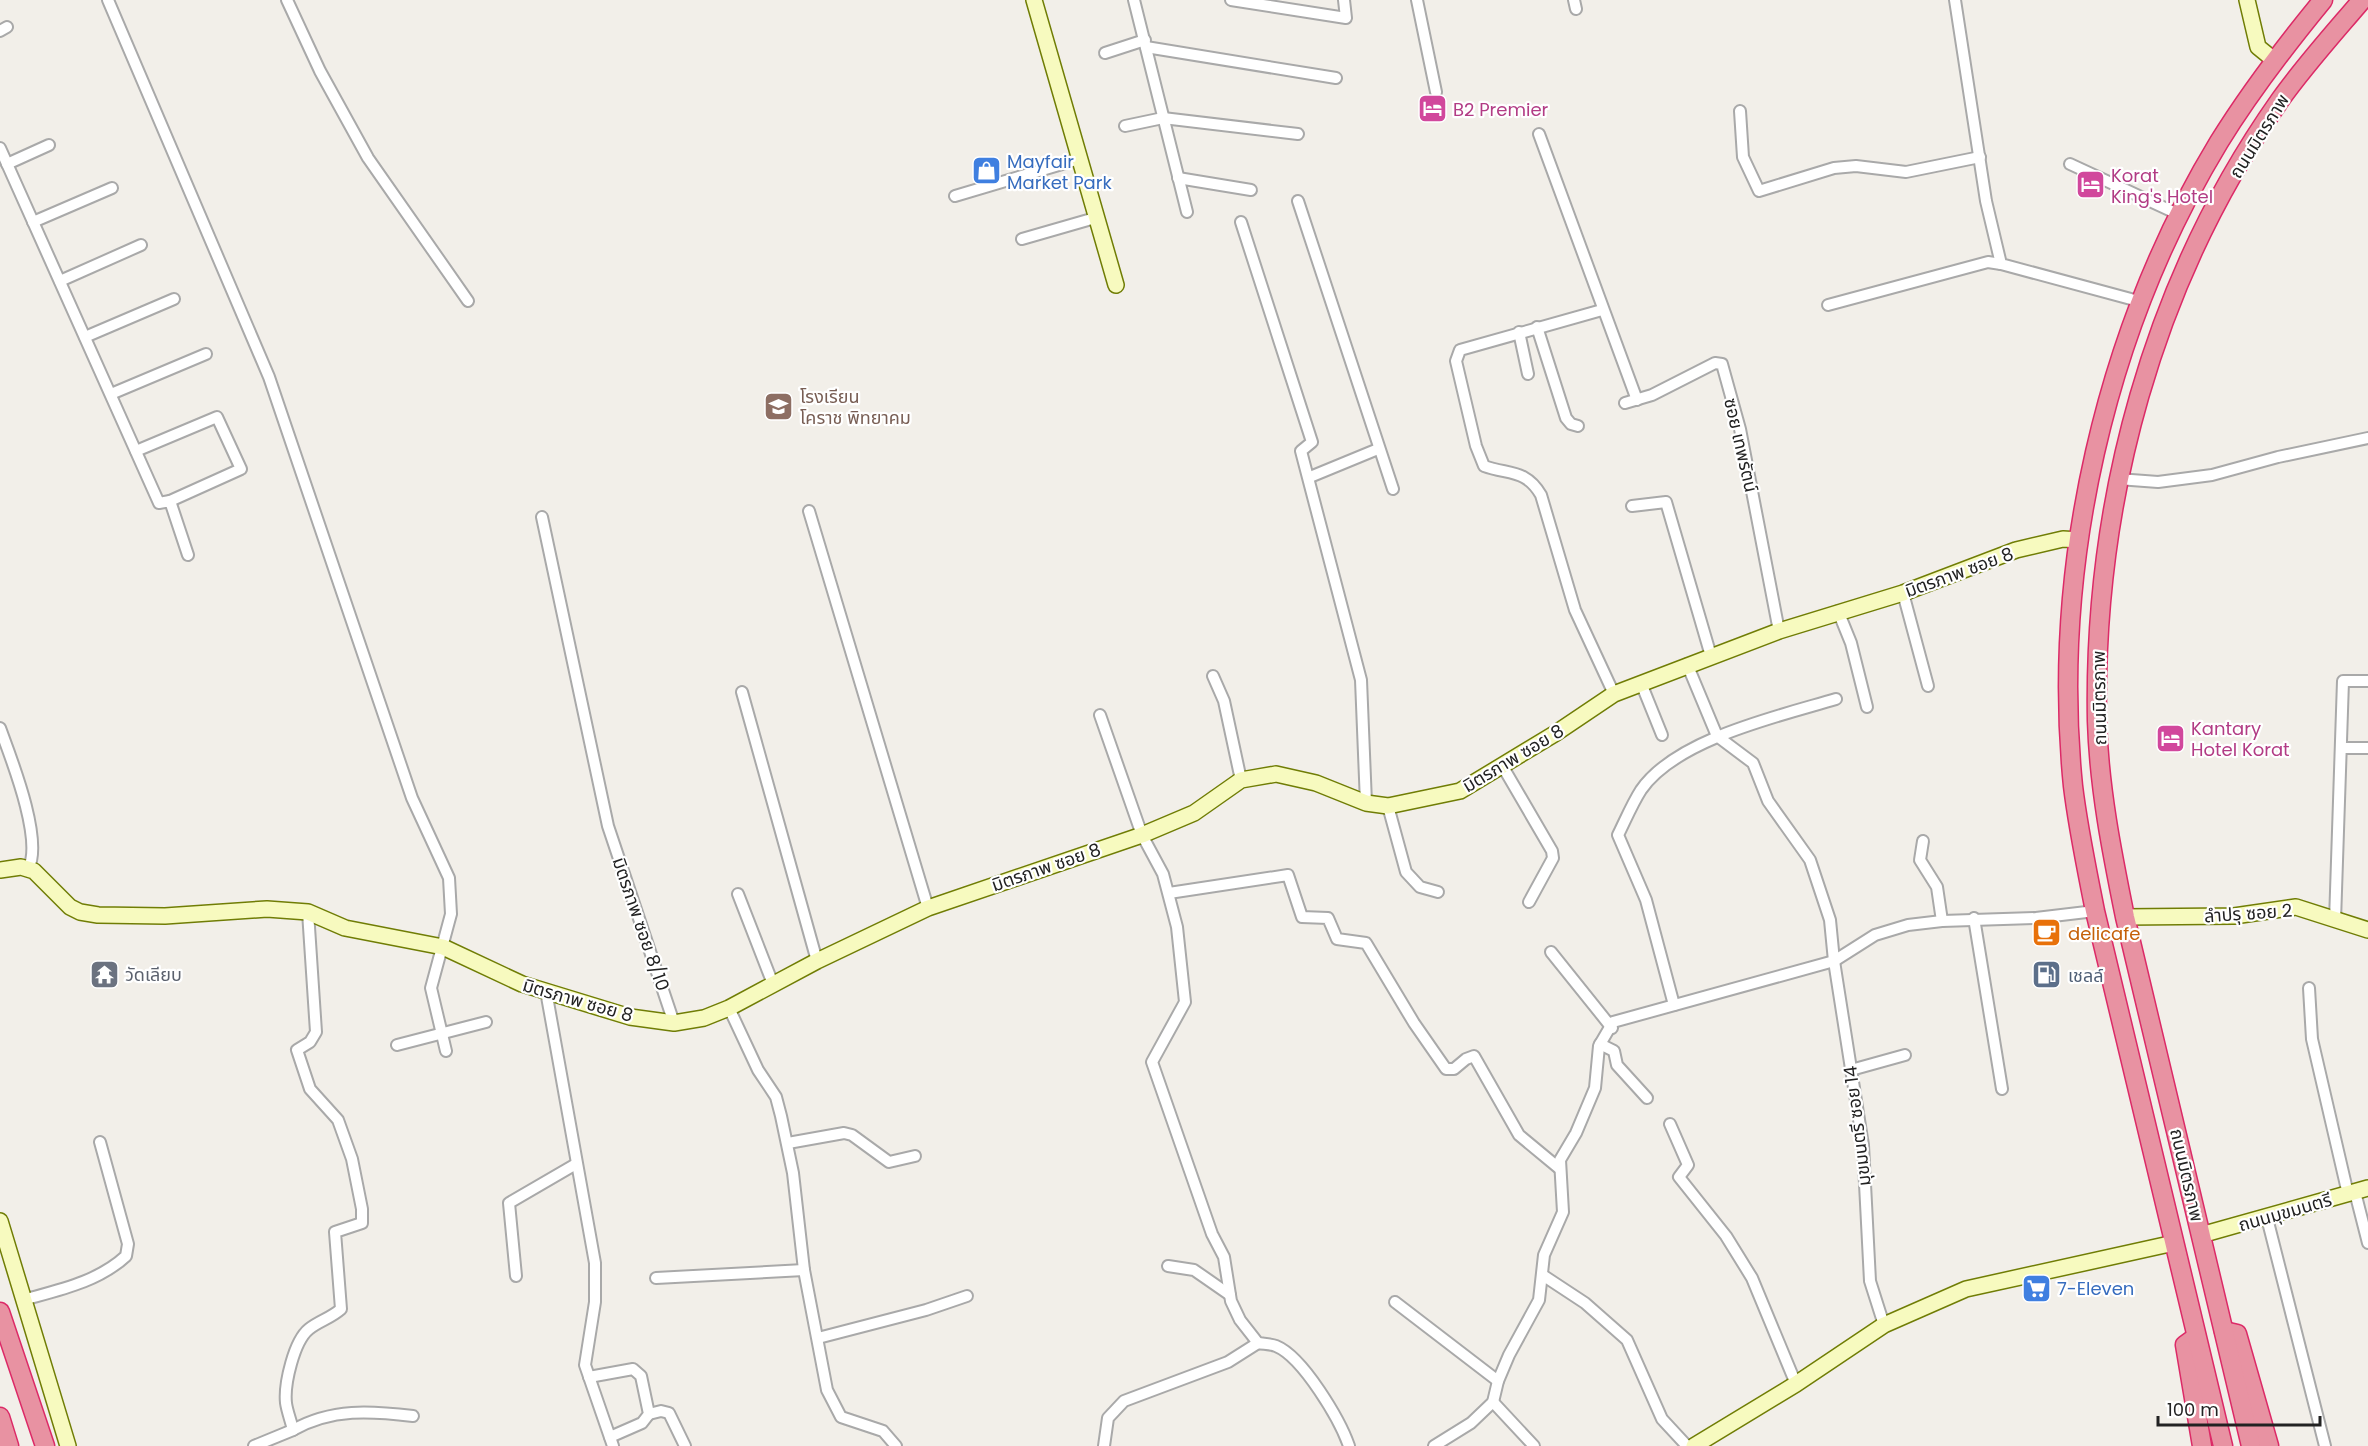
<svg xmlns="http://www.w3.org/2000/svg" width="2368" height="1446" font-family="Poppins,'Noto Sans Thai',sans-serif">
  <rect width="100%" height="100%" fill="#f2efe9"/>
  <g fill="none" stroke-linecap="round" stroke-linejoin="round">
    <defs>
      <g id="street">
        <polyline points="108,0 269,377 412,798 449,878 451,914 431,988 446,1051"/>
        <polyline points="287,0 320,71 368,158 468,301"/>
        <polyline points="1134,0 1187,212"/>
        <polyline points="1231,0 1346,18 1344,0"/>
        <polyline points="1417,0 1436,92"/>
        <polyline points="1574,0 1576,9"/>
        <polyline points="1955,0 1986,201 2001,264 2142,302"/>
        <polyline points="0,31 7,27"/>
        <polyline points="1146,47 1336,78"/>
        <polyline points="1105,53 1145,40"/>
        <polyline points="1740,111 1743,157 1759,191 1834,168 1856,166 1906,172 1980,157"/>
        <polyline points="1125,126 1163,118 1298,134"/>
        <polyline points="1539,134 1637,400"/>
        <polyline points="0,148 159,503 170,501 188,555"/>
        <polyline points="7,164 49,145"/>
        <polyline points="2070,164 2180,215"/>
        <polyline points="1178,178 1251,190"/>
        <polyline points="955,196 1079,159"/>
        <polyline points="1298,201 1393,489"/>
        <polyline points="33,222 112,188"/>
        <polyline points="1241,222 1312,442 1301,451 1361,680 1366,803"/>
        <polyline points="1022,239 1095,218"/>
        <polyline points="60,281 141,245"/>
        <polyline points="1828,305 1988,262 2001,264"/>
        <path d="M 1602,310 L 1460,350 L 1456,361 L 1476,446 L 1484,466 C 1509,475 1526,469 1541,495 L 1575,610 L 1614,694"/>
        <polyline points="1537,327 1566,418 1571,424 1578,426"/>
        <polyline points="1519,332 1528,374"/>
        <polyline points="85,337 174,299"/>
        <polyline points="111,394 206,354"/>
        <polyline points="1625,403 1652,395 1715,363 1722,364 1740,429 1779,631"/>
        <polyline points="136,451 217,417 241,469 170,501"/>
        <polyline points="1310,477 1378,449"/>
        <polyline points="2118,479 2158,482 2212,475 2278,457 2368,438"/>
        <polyline points="1632,506 1666,502 1711,656"/>
        <polyline points="809,511 928,908"/>
        <polyline points="542,517 608,826 674,1023"/>
        <polyline points="1903,593 1928,686"/>
        <polyline points="1838,611 1851,643 1867,707"/>
        <polyline points="1687,664 1717,736 1753,763 1768,801 1810,860 1830,920 1834,961 1863,1145 1870,1281 1884,1325"/>
        <polyline points="1213,676 1224,701 1241,780"/>
        <polyline points="1641,683 1662,735"/>
        <polyline points="742,692 817,961"/>
        <path d="M 1100,715 L 1142,835 L 1163,874 L 1177,927 L 1185,1002 L 1152,1062 L 1212,1234 L 1224,1257 L 1231,1301 L 1240,1320 L 1258,1343 C 1264,1344 1271,1344 1276,1346 C 1303,1357 1340,1420 1349,1446"/>
        <path d="M 0,728 C 11,758 44,841 28,869"/>
        <polyline points="2341,748 2368,748"/>
        <polyline points="1503,767 1552,851 1553,858 1529,902"/>
        <polyline points="1388,806 1406,872 1420,887 1438,892"/>
        <polyline points="1923,841 1920,860 1937,887 1942,921"/>
        <polyline points="1169,893 1288,875 1302,917 1328,918 1337,939 1366,943 1414,1023 1446,1069 1454,1069 1466,1059 1474,1056 1519,1135 1560,1169"/>
        <polyline points="738,894 773,984"/>
        <polyline points="1974,918 2002,1089"/>
        <polyline points="2335,921 2343,681 2368,681"/>
        <polyline points="1551,952 1612,1028"/>
        <polyline points="2309,988 2312,1039 2348,1194"/>
        <polyline points="546,991 595,1263 595,1302 585,1365 613,1446"/>
        <path d="M 1674,1005 L 1646,900 L 1618,835 C 1625,821 1632,804 1641,790 C 1676,739 1779,716 1836,699"/>
        <polyline points="729,1008 758,1070 776,1097 781,1116 793,1173 804,1270 827,1390 841,1417 883,1431 896,1446"/>
        <polyline points="1600,1044 1614,1051 1617,1065 1647,1098"/>
        <polyline points="397,1045 486,1022"/>
        <polyline points="1851,1070 1905,1055"/>
        <polyline points="1670,1124 1688,1165 1679,1177 1726,1236 1752,1278 1796,1384"/>
        <polyline points="788,1143 844,1133 852,1135 889,1162 915,1156"/>
        <polyline points="2355,1192 2368,1243"/>
        <polyline points="2267,1218 2325,1446"/>
        <polyline points="1168,1266 1194,1270 1230,1295"/>
        <polyline points="516,1276 509,1203 576,1164"/>
        <polyline points="1544,1276 1585,1303 1627,1340 1662,1419 1687,1446"/>
        <polyline points="656,1278 804,1270"/>
        <path d="M 23,1300 C 59,1290 98,1282 126,1256 L 128,1244 L 100,1142"/>
        <polyline points="1395,1302 1498,1381"/>
        <polyline points="818,1338 926,1310 967,1296"/>
        <polyline points="589,1377 633,1369 641,1376 649,1414 642,1423 610,1437"/>
        <polyline points="1493,1402 1534,1446"/>
        <polyline points="649,1414 661,1411 669,1413 685,1446"/>
        <path d="M 293,1430 C 332,1408 371,1411 413,1416"/>
        <path d="M 254,1446 L 293,1430 C 291,1421 287,1411 286,1403 C 284,1384 294,1341 309,1329 C 319,1321 331,1318 341,1309 L 335,1232 L 362,1223 L 362,1209 L 352,1159 L 338,1120 L 310,1089 L 297,1050 L 310,1042 L 316,1032 L 308,912"/>
        <polyline points="1104,1446 1108,1418 1124,1401 1228,1362 1258,1343"/>
        <polyline points="1434,1446 1471,1423 1493,1402 1498,1381 1509,1355 1539,1300 1544,1255 1563,1212 1560,1160 1576,1133 1595,1088 1599,1046 1613,1022 1834,961 1875,935 1908,925 1942,921 2036,918 2095,911"/>
      </g>
      <g id="secondary">
        <polyline points="1034,0 1116,285"/>
        <polyline points="2247,0 2258,47 2274,60"/>
        <polyline points="0,870 21,867 34,871 70,907 80,912 98,915 165,916 267,909 308,912 345,928 443,947 522,984 630,1017 674,1023 704,1018 729,1008 817,961 928,908 1142,835 1194,813 1241,780 1276,774 1316,783 1366,803 1388,806 1460,791 1556,733 1614,694 1779,631 1903,593 2016,550 2063,539 2079,540"/>
        <polyline points="2125,917 2234,916 2296,907 2368,930"/>
        <polyline points="0,1221 68,1446"/>
        <polyline points="2201,1235 2368,1188"/>
        <polyline points="1694,1446 1796,1384 1884,1325 1966,1289 2174,1243"/>
      </g>
      <g id="highway">
        <polyline points="0,1312 45,1446"/>
        <polyline points="2224,1331 2237,1334 2269,1446"/>
        <polyline points="2196,1337 2185,1345 2202,1446"/>
        <polyline points="0,1417 9,1446"/>
        <path d="M 2223,1446 L 2095,911 C 2087,870 2078,828 2073,786 C 2051,567 2105,330 2219,142 C 2250,92 2286,45 2323,0"/>
        <path d="M 2251,1446 L 2125,917 C 2112,853 2099,788 2097,721 C 2093,502 2153,280 2280,100 C 2305,65 2334,33 2362,0"/>
      </g>
    </defs>
    <!-- street casing -->
    <use href="#street" stroke="#a9a9a9" stroke-width="14"/>
    <!-- secondary casing -->
    <use href="#secondary" stroke="#707d05" stroke-width="18"/>
    <!-- highway casing -->
    <use href="#highway" stroke="#dc2a67" stroke-width="21"/>
    <!-- street -->
    <use href="#street" stroke="#fff" stroke-width="10"/>
    <!-- secondary -->
    <use href="#secondary" stroke="#f7fabf" stroke-width="15"/>
    <!-- highway -->
    <use href="#highway" stroke="#e892a2" stroke-width="18"/>
  </g>
  <!-- icons -->
  <defs>
    <symbol id="hotel-square" viewBox="-11 -11 22 22"><rect x="-9" y="-9" width="18" height="18" rx="4" fill="#d1479c" stroke="#fff"/><path d="M-6-4.5h1.5V1H6V5H4.5V3h-9V5H-6ZM-4 0a1.8 1.8 0 1 1 3.6 0ZM.5 0V-2.5h3Q6-2.5 6 0Z" fill="#fff"/></symbol>
    <symbol id="shop-square" viewBox="-11 -11 22 22"><rect x="-9" y="-9" width="18" height="18" rx="4" fill="#3f7fe0" stroke="#fff"/><path d="M-5-2.5h2.3a2.7 3.5 0 0 1 5.4 0H5L5.5 6h-11ZM-1.5-2.5h3a1.5 2.3 0 0 0-3 0Z" fill="#fff"/></symbol>
    <symbol id="school-square" viewBox="-11 -11 22 22"><rect x="-9" y="-9" width="18" height="18" rx="4" fill="#8d6e63" stroke="#fff"/><path d="M0-5L7-2L0 1L-7-2ZM-4 1L0 2.5L4 1V4Q0 6-4 4Z" fill="#fff"/></symbol>
    <symbol id="cafe-square" viewBox="-11 -11 22 22"><rect x="-9" y="-9" width="18" height="18" rx="4" fill="#e8710a" stroke="#fff"/><path d="M-5.5-4.5H6V0H3Q3 3.5 0 3.5H-2.5Q-5.5 3.5-5.5 0ZM3-3.2v2h1.7v-2ZM-6 4.5H4V6H-6Z" fill="#fff"/></symbol>
    <symbol id="temple-square" viewBox="-11 -11 22 22"><rect x="-9" y="-9" width="18" height="18" rx="4" fill="#6b7280" stroke="#fff"/><path d="M0-6L5-2H3V0L6.5 2.5H4V6H1.5V3h-3V6H-4V2.5H-6.5L-3 0V-2H-5Z" fill="#fff"/></symbol>
    <symbol id="fuel-square" viewBox="-11 -11 22 22"><rect x="-9" y="-9" width="18" height="18" rx="4" fill="#5c6f8a" stroke="#fff"/><path d="M-5.5-6h7V0h2V4h1.3V-2.5L3-4.5l.8-.8L6-3V5H2.5V1h-1V6h-7ZM-4.2-4.7v3.2H.2V-4.7Z" fill="#fff"/></symbol>
    <symbol id="supermarket-square" viewBox="-11 -11 22 22"><rect x="-9" y="-9" width="18" height="18" rx="4" fill="#3f7fe0" stroke="#fff"/><path d="M-6-5.5h2.5l.6 2H6L4.5 2H-2.5L-4.4-4H-6ZM-1.5 3.2a1.3 1.3 0 1 0 .1 0ZM3 3.2a1.3 1.3 0 1 0 .1 0Z" fill="#fff"/></symbol>
  </defs>
  <g fill-rule="evenodd">
    <use href="#hotel-square" x="1416" y="92" width="33" height="33"/>
    <use href="#shop-square" x="970" y="154" width="33" height="33"/>
    <use href="#hotel-square" x="2074" y="168" width="33" height="33"/>
    <use href="#school-square" x="762" y="390" width="33" height="33"/>
    <use href="#hotel-square" x="2154" y="722" width="33" height="33"/>
    <use href="#cafe-square" x="2030" y="916" width="33" height="33"/>
    <use href="#temple-square" x="88" y="958" width="33" height="33"/>
    <use href="#fuel-square" x="2030" y="958" width="33" height="33"/>
    <use href="#supermarket-square" x="2020" y="1272" width="33" height="33"/>
  </g>
  <g text-anchor="middle" dominant-baseline="central" stroke-width="4.5" stroke-linejoin="round" paint-order="stroke">
    <!-- hotel labels -->
    <g font-size="18" fill="#b23c85" stroke="#fff" text-anchor="start">
      <text x="1453" y="109">B2 Premier</text>
      <text x="2111" y="175">Korat<tspan x="2111" dy="21">King's Hotel</tspan></text>
      <text x="2191" y="728">Kantary<tspan x="2191" dy="21">Hotel Korat</tspan></text>
    </g>
    <!-- street labels -->
    <g font-size="18" fill="#222" stroke="#fff">
      <text transform="translate(2259 136) rotate(-58)">ถนนมิตรภาพ</text>
      <text transform="translate(1741 445) rotate(77)">ซอย เทพรัตน์</text>
      <text transform="translate(1959 572) rotate(-20)">มิตรภาพ ซอย 8</text>
      <text transform="translate(2099 698) rotate(-91)">ถนนมิตรภาพ</text>
      <text transform="translate(1513 758) rotate(-31)">มิตรภาพ ซอย 8</text>
      <text transform="translate(1046 867) rotate(-19)">มิตรภาพ ซอย 8</text>
      <text transform="translate(2248 913) rotate(-4)">ลำปรุ ซอย 2</text>
      <text transform="translate(641 924) rotate(71)">มิตรภาพ ซอย 8/10</text>
      <text transform="translate(578 1000) rotate(16)">มิตรภาพ ซอย 8</text>
      <text transform="translate(1857 1126) rotate(-97)">มุขมนตรี ซอย 14</text>
      <text transform="translate(2187 1175) rotate(77)">ถนนมิตรภาพ</text>
      <text transform="translate(2285 1212) rotate(-16)">ถนนมุขมนตรี</text>
    </g>
    <!-- shop labels -->
    <g font-size="18" fill="#366cbe" stroke="#fff" text-anchor="start">
      <text x="1007" y="161">Mayfair<tspan x="1007" dy="21">Market Park</tspan></text>
      <text x="2057" y="1288">7-Eleven</text>
    </g>
    <!-- education labels -->
    <g font-size="18" fill="#785e54" stroke="#fff" text-anchor="start">
      <text x="800" y="396">โรงเรียน<tspan x="800" dy="21">โคราช พิทยาคม</tspan></text>
    </g>
    <!-- food labels -->
    <g font-size="18" fill="#c56008" stroke="#fff" text-anchor="start">
      <text x="2068" y="933">delicafe</text>
    </g>
    <!-- worship labels -->
    <g font-size="18" fill="#5b616d" stroke="#fff" text-anchor="start">
      <text x="125" y="974">วัดเลียบ</text>
    </g>
    <!-- service labels -->
    <g font-size="18" fill="#4e5e75" stroke="#fff" text-anchor="start">
      <text x="2068" y="975">เชลล์</text>
    </g>
  </g>
  <!-- scale -->
  <path d="M2158 1416v9h162v-9" fill="none" stroke="#222222" stroke-width="3"/>
  <text x="2167" y="1416" font-size="18" fill="#222222" stroke="#ffffff" stroke-width="4.5" paint-order="stroke">100 m</text>
</svg>
